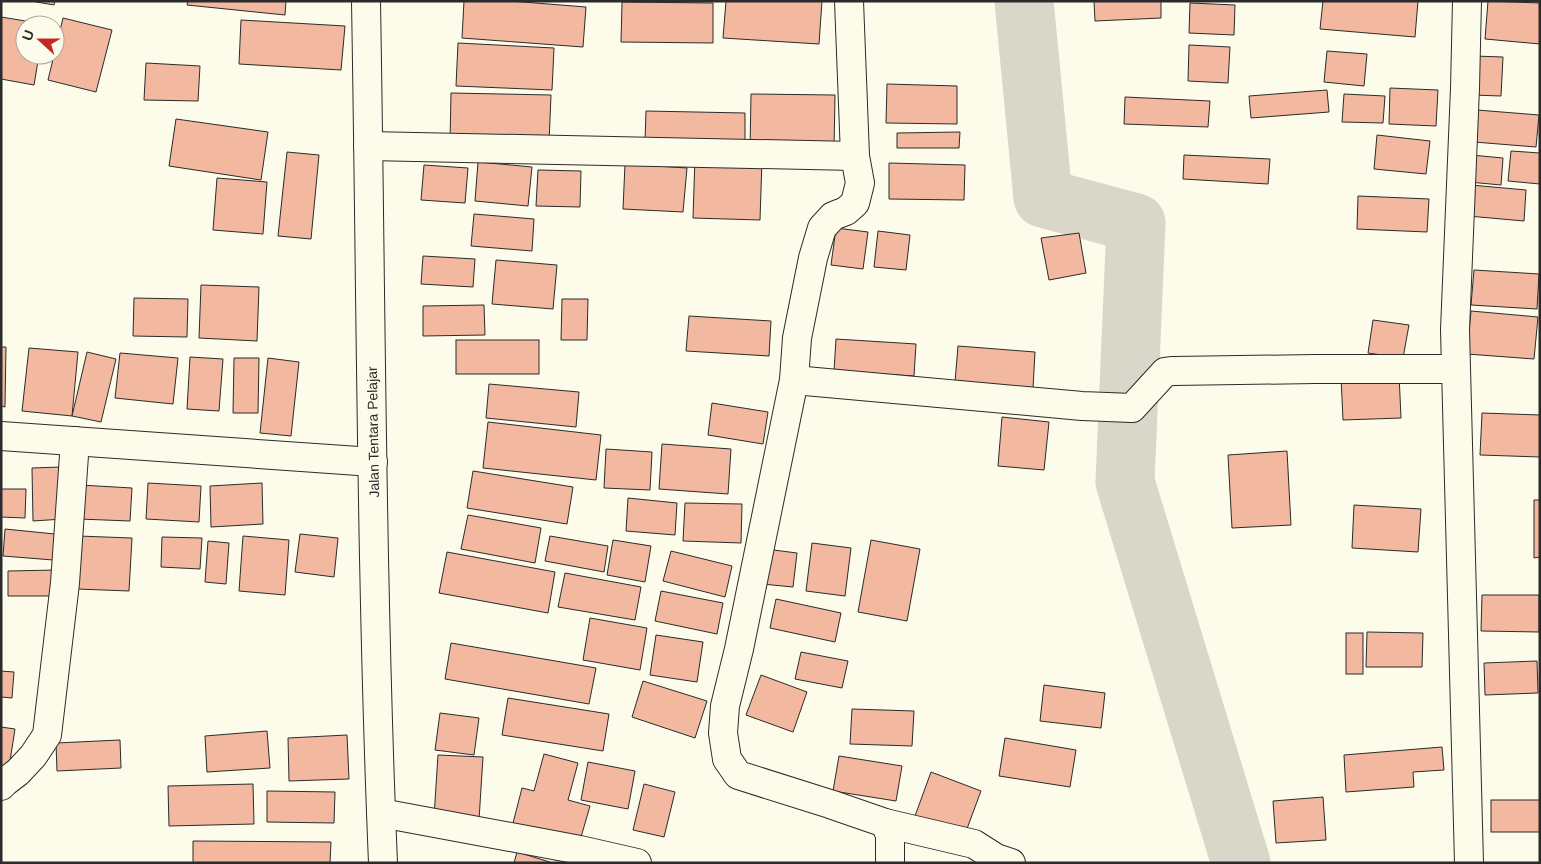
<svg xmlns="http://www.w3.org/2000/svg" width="1541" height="864" font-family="Helvetica,sans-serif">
  <rect width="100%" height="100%" fill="#fdfbea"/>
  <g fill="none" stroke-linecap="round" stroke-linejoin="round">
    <!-- river -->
    <polyline stroke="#d8d7c9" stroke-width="59" points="1024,1 1043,198 1136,223 1125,482 1241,863"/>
  </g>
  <!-- building -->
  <g fill="#f2b8a0" stroke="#2b2b2b">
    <polygon points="31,1 55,1 54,5"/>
    <polygon points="188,1 286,1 285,15 187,5"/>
    <polygon points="464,1 510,1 586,7 583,47 462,38"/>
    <polygon points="726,1 822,1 819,44 723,38"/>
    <polygon points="1094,1 1161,1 1161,18 1095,21"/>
    <polygon points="1323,1 1418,1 1415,37 1320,29"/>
    <polygon points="1488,1 1540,3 1540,44 1485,39"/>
    <polygon points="622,2 713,3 713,43 621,42"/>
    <polygon points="1190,3 1235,5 1234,35 1189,33"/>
    <polygon points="1,17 44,24 44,25 25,25 25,55 39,55 34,85 1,79"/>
    <polygon points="63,18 112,30 96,92 48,80"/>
    <polygon points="241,20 345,26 341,70 239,64"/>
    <polygon points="458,43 554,48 552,90 456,86"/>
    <polygon points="1189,45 1230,47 1228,83 1188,81"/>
    <polygon points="1327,51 1367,54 1364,86 1324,82"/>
    <polygon points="1474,56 1503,57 1501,96 1472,95"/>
    <polygon points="146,63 200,66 198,101 144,100"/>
    <polygon points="887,84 957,86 957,124 886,123"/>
    <polygon points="1390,88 1438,90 1436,126 1389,124"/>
    <polygon points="1327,90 1329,112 1251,118 1249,96"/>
    <polygon points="451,93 551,95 549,143 450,141"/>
    <polygon points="751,94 835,95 834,150 750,150"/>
    <polygon points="1344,94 1385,96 1383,123 1342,122"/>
    <polygon points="1125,97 1210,101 1208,127 1124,124"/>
    <polygon points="1477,110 1539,115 1536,147 1474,142"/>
    <polygon points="646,111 745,113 745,143 645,142"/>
    <polygon points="176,119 268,132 261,180 169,166"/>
    <polygon points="960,132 959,148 897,148 897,133"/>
    <polygon points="1377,135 1430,141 1426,174 1374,169"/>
    <polygon points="1511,151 1540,153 1540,184 1508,181"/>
    <polygon points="287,152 319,155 311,239 278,236"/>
    <polygon points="1184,155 1270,159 1268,184 1183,179"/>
    <polygon points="1471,155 1503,158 1501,185 1469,182"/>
    <polygon points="695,157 762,159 760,220 693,218"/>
    <polygon points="478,162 532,167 528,206 475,201"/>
    <polygon points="889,163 965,165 964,200 889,199"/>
    <polygon points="625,164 687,168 683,212 623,209"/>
    <polygon points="424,165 468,168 465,203 421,200"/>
    <polygon points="538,170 581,171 580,207 536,206"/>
    <polygon points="217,178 267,182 263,234 213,230"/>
    <polygon points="1471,185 1526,190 1524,221 1468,216"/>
    <polygon points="1358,196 1429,199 1427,232 1357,229"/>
    <polygon points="474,214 534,219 532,251 471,246"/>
    <polygon points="836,228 868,232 863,269 831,265"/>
    <polygon points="878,231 910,235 906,270 874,267"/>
    <polygon points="1079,233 1086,273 1049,280 1041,238"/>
    <polygon points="423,256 475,259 473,287 421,284"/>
    <polygon points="496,260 557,265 553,309 492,304"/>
    <polygon points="1474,270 1539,274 1537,309 1471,305"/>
    <polygon points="201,285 259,287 257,341 199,338"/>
    <polygon points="134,298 188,299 187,337 133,336"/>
    <polygon points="562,299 588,299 587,340 561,340"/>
    <polygon points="484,305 485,335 423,336 423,306"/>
    <polygon points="1471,311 1538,317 1534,359 1467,354"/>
    <polygon points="689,316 771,321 769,356 686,351"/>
    <polygon points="1373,320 1409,325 1403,358 1368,353"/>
    <polygon points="836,339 916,344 914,376 834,371"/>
    <rect x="456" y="340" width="83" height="34"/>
    <polygon points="958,346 1035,352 1033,388 955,382"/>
    <polygon points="1,347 6,347 5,407 1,406"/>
    <polygon points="29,348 78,352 72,416 22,411"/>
    <polygon points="87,352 116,359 101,422 72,416"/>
    <polygon points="120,353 178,358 173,404 115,398"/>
    <polygon points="190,357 223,359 219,411 187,409"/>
    <polygon points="234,358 259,358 258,413 233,413"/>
    <polygon points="268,358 299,362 291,436 260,433"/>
    <polygon points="1399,374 1401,418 1343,420 1341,377"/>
    <polygon points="489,384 579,392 576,427 486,418"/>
    <polygon points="712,403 768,412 763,444 708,435"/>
    <polygon points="1482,413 1540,415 1540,457 1480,455"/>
    <polygon points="1002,417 1049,422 1044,470 998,466"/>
    <polygon points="488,422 601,435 596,480 483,468"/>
    <polygon points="662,444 731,449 728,494 659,489"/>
    <polygon points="606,449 652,452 650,490 604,488"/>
    <polygon points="1287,451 1291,525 1232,528 1228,455"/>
    <polygon points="61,467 63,519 33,521 32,468"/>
    <polygon points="473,471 573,487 567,524 467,508"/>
    <polygon points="148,483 201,486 199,522 146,519"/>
    <polygon points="262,483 263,524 211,527 210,486"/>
    <polygon points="80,485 132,488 130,521 79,519"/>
    <polygon points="1,489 26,489 25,518 1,517"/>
    <polygon points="628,498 677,503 675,535 626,531"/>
    <polygon points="1534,500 1540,500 1540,557 1534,558"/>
    <polygon points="685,503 742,504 741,543 683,541"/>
    <polygon points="1354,505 1421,509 1418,552 1352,548"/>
    <polygon points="468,515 541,528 535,563 461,549"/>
    <polygon points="5,529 55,534 53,560 3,556"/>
    <polygon points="300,534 338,538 334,577 295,572"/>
    <polygon points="78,536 132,538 129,591 77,589"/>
    <polygon points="243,536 289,540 285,595 239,591"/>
    <polygon points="550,536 608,546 604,572 545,561"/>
    <polygon points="162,537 202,538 200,569 161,567"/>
    <polygon points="613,540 651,546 645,582 607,575"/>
    <polygon points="871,540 920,549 907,621 858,612"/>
    <polygon points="208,541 229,543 226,584 205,582"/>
    <polygon points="812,543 851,548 845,596 806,591"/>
    <polygon points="766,549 797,553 793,587 762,584"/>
    <polygon points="671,551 732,566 725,597 663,581"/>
    <polygon points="447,552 555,572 548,613 439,593"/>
    <polygon points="56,570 57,596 8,596 8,571"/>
    <polygon points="565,573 641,587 635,620 558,607"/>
    <polygon points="661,591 723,603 717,634 655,621"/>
    <polygon points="1482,595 1539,595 1539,632 1481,631"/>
    <polygon points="776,599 841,613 835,642 770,628"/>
    <polygon points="590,618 647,628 640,670 583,660"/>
    <polygon points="1367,632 1423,633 1422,667 1366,667"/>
    <rect x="1346" y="633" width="17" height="41"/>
    <polygon points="656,635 703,642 697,682 650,675"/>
    <polygon points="451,643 596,668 589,704 445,679"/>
    <polygon points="801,652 848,661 842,688 795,679"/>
    <polygon points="1537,661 1538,693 1485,695 1484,663"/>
    <polygon points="1,671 14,672 12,698 1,697"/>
    <polygon points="761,675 807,692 793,732 746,715"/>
    <polygon points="643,681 707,701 695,738 632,717"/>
    <polygon points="1044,685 1105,693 1101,728 1040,721"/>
    <polygon points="508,698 609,714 603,751 502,735"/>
    <polygon points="852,709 914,711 912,746 850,744"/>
    <polygon points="440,713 479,718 474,755 435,750"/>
    <polygon points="1,727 15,729 8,774 1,773"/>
    <polygon points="267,731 270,768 207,772 205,736"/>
    <polygon points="347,735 349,779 289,781 288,738"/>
    <polygon points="1005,738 1076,750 1070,787 999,776"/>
    <polygon points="120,740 121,768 57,771 56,743"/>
    <polygon points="1442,747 1444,770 1413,772 1414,787 1346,792 1344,755"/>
    <polygon points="544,754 578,763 568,800 590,806 579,844 512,827 522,788 534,791"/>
    <polygon points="438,755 483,757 479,820 434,817"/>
    <polygon points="839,756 902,766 896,801 833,791"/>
    <polygon points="588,762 635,771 628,809 581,800"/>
    <polygon points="931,772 981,791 965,834 915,816"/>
    <polygon points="253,784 254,824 169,826 168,786"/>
    <polygon points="644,784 675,792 664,837 633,830"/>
    <polygon points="267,791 335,792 334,823 267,822"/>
    <polygon points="1323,797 1326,840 1276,843 1273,801"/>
    <rect x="1491" y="800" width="49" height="32"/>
    <polygon points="193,841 331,842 330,863 193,863"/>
    <polygon points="517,852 553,863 514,863"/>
  </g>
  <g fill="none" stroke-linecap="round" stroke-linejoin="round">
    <defs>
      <g id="minor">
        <polyline points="849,1 855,156 860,183 855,203 846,211 833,216 822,228 813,258 797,338 794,380 739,649 725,706 723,733 727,759 738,775 830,804 885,823 974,844 996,858 1011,863"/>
        <polyline points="1467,1 1465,88 1455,330 1469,863"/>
        <polyline points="368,146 855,156"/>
        <polyline points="794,380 1082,406 1132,408 1165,372 1173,371 1315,369 1455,369"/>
        <polyline points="1,436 373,462"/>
        <polyline points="1,786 5,782 18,772 33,756 47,735 65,583 75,441"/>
        <polyline points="381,813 580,850 637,863"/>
        <polyline points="885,823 890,835 890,863"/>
      </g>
      <path id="highway" d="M 366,1 C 371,288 371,576 383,863"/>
    </defs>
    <!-- minor casing -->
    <use href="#minor" stroke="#2b2b2b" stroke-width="30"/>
    <!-- highway casing -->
    <use href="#highway" stroke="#2b2b2b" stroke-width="30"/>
    <!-- minor -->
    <use href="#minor" stroke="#fdfbea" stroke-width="28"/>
    <!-- highway -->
    <use href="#highway" stroke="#fdfbea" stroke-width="28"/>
  </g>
  <g text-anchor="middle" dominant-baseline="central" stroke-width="4" stroke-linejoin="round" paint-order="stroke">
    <!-- street labels -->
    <g font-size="14" fill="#2b2b2b" stroke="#fdfbea">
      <text transform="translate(373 432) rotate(-91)">Jalan Tentara Pelajar</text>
    </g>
  </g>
  <!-- border -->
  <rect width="1541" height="864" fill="none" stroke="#2b2b2b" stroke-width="5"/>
  <!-- north arrow -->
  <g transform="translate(40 40) rotate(291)"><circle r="24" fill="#fdfbea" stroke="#a9a89e"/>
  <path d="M0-4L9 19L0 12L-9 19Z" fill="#c62828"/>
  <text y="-8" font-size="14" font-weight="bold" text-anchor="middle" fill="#2b2b2b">U</text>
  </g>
</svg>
